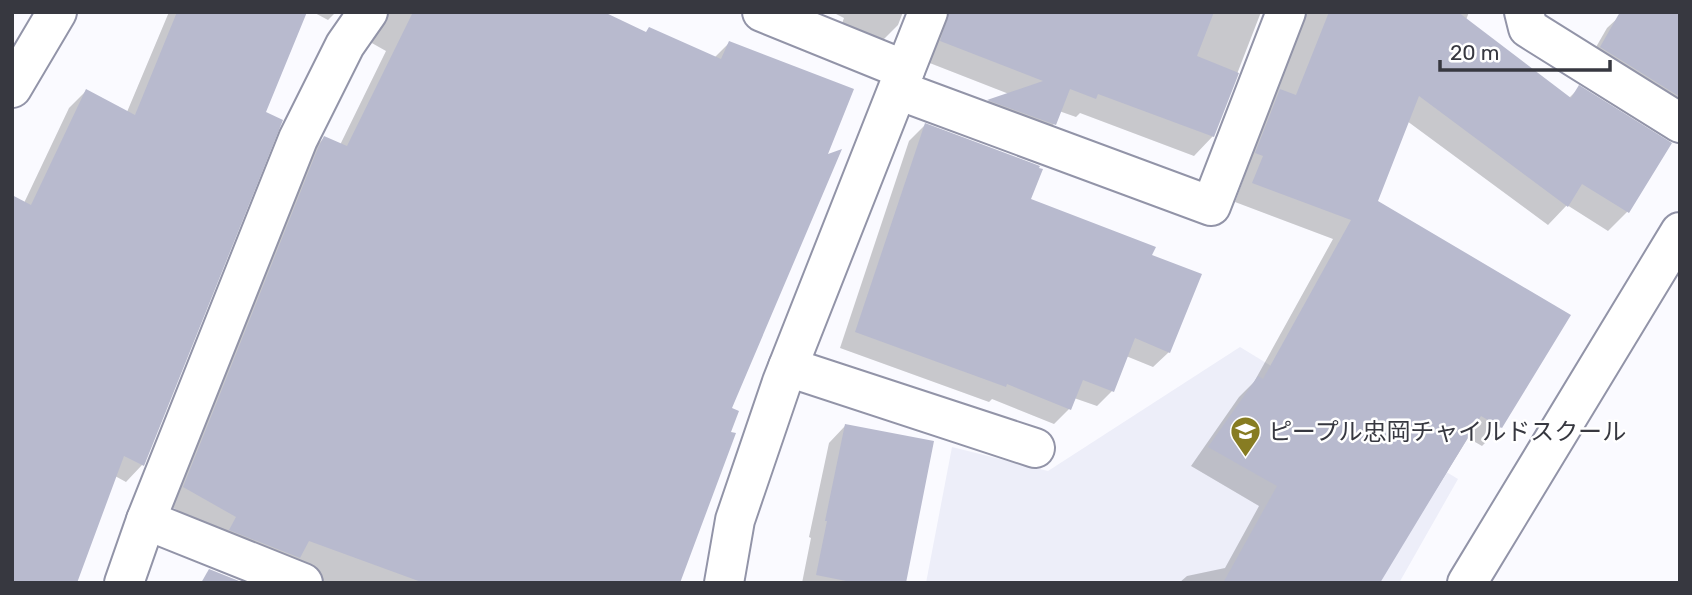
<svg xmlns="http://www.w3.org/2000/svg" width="1692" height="595" font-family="Rubik,'Noto Sans JP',sans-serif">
  <rect width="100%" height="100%" fill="#fafaff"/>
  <!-- built -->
  <polygon fill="#edeef9" points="1240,347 1458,479 1399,583 926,583 952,447 1048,471"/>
  <!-- shadow -->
  <g fill="#0003">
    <polygon points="169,12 306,12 264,113 142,465 126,482 115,476 24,203 69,108 86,91 127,112"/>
    <polygon points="313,12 336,12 328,20"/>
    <polygon points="365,12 600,12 644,34 714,58 729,43 592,583 298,583 167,504 307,155 324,138 340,145 386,51 370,42"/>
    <polygon points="832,12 903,12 898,25 879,44 840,29 844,18"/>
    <polygon points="919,12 1261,12 1213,136 1194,156 1080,113 1076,117 1059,111 1054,124 1035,143 970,119 988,101 1009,94 922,60"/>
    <polygon points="1278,12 1469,12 1466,20 1569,98 1579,88 1670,143 1627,212 1608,231 1567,205 1548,225 1407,121 1376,202 1501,427 1482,446 1468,438 1378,583 1179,583 1187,576 1225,568 1259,506 1191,466 1239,397 1254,382 1333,239 1235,202 1245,175 1237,172"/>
    <polygon points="1680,12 1680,119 1588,61 1607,28 1621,15"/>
    <polygon points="925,125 1028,200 1150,256 1169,352 1153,367 1126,356 1112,391 1097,406 1074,398 1069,409 1054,424 992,399 989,402 840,348 909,141"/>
    <polygon points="845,426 904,583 802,583 811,538 809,537 829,443"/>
  </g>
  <!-- building -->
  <g fill="#b8bace">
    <polygon points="177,12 307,12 266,112 283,120 144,466 124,456 77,583 12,583 12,195 31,205 86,89 135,115"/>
    <polygon points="413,12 604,12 646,32 649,27 721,59 729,41 854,89 828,154 842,149 732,408 739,411 731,432 736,433 680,583 424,583 309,541 300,558 229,530 236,517 183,487 318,148 324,136 347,146"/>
    <polygon points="949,12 1214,12 1197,56 1239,73 1214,137 1098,94 1096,99 1070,89 1056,125 987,100 1043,81 940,41"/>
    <polygon points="1329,12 1458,12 1571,98 1579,85 1672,143 1629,213 1582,184 1568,207 1419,96 1378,201 1571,315 1502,428 1481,416 1380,583 1223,583 1277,486 1208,447 1258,376 1263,379 1351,220 1252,183 1263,156 1255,153 1280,89 1296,95"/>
    <polygon points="1620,12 1680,12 1680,97 1600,47"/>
    <polygon points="925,123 1040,166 1039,168 1043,169 1031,199 1156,247 1152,255 1202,274 1170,353 1135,338 1114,392 1083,380 1071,410 1007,384 1006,387 855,332"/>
    <polygon points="845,424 934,441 906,583 856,583 816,575 827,521 825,521"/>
    <polygon points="209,569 244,583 201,583"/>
  </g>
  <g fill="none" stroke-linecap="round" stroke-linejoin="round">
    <defs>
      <g id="minor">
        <polyline points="762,12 905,70"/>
        <polyline points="1524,12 1528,28 1680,123"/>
        <polyline points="12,88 57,12"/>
        <polyline points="898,90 1211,206 1286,12"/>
        <polyline points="788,367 1035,448"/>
        <polyline points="146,520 303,583"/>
        <polyline points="124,583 146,520 298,139 345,45 368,12"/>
        <polyline points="724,583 735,520 782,382 928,12"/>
        <polyline points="1467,583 1680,232"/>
      </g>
    </defs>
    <!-- minor casing -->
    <use href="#minor" stroke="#9294a8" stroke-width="42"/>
    <!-- minor -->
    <use href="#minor" stroke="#fff" stroke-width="38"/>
  </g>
  <!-- icons -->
  <defs>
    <symbol id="school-pin" viewBox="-11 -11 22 30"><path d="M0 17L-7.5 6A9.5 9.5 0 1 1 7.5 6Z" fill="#877c22" stroke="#fff"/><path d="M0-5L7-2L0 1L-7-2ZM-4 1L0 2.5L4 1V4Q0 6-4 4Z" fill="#fff"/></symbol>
  </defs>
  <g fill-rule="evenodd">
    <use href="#school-pin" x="1228" y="414" width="35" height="47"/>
  </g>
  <g text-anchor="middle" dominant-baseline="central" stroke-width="5" stroke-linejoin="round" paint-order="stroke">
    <!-- poi labels -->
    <g font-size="24" fill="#373840" stroke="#fff" text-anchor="start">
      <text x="1268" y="432">ピープル忠岡チャイルドスクール</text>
    </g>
  </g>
  <!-- border -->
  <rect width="1692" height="595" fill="none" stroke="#373840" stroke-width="28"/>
  <!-- scale -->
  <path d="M1440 60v10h170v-10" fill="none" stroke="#373840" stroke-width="3.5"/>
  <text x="1450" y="60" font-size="21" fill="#373840" stroke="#ffffff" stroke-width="5" paint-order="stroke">20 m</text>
</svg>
